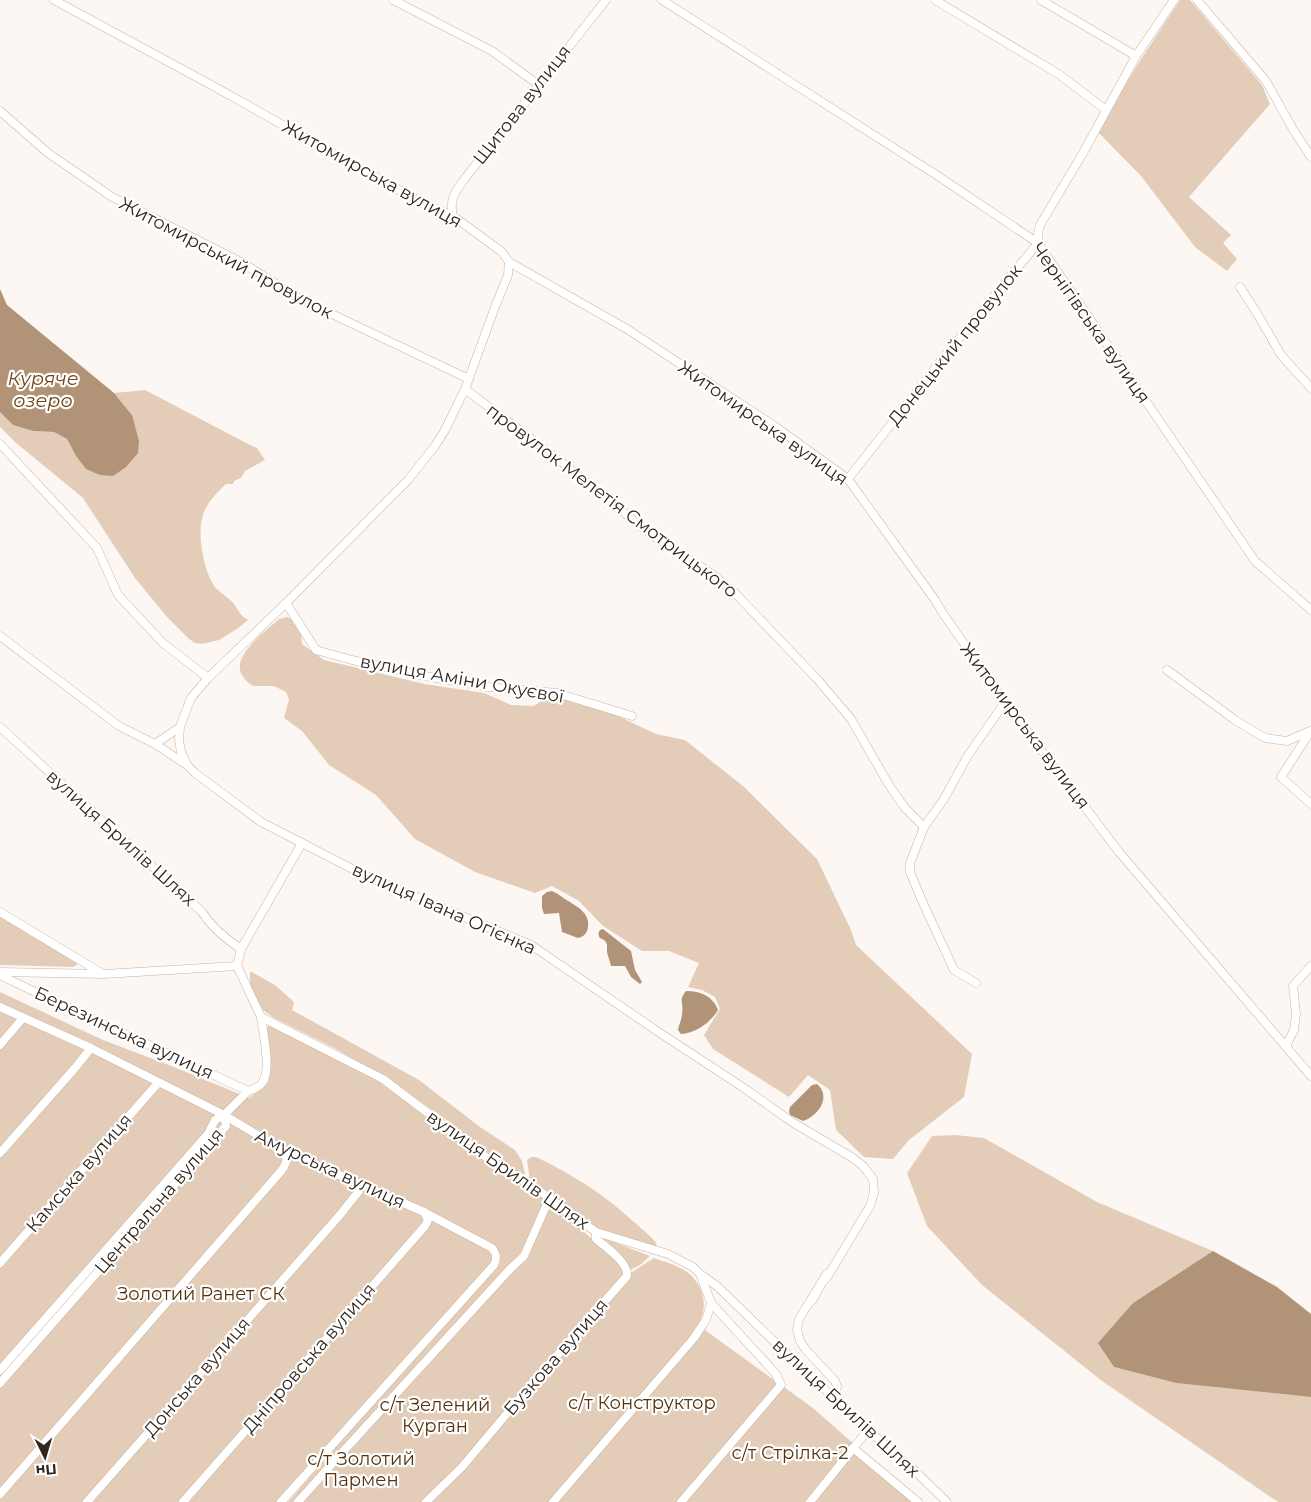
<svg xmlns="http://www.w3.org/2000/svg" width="1311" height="1502" font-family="Montserrat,sans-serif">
  <rect width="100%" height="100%" fill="#fcf7f3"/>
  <!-- green -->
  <g fill="#e4cdb8">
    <polygon points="1180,0 1190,0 1262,85 1270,104 1189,197 1231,235 1223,243 1237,259 1227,271 1195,247 1141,176 1097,131 1141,59"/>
    <path d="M 145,390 L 250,445 L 257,448 L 265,460 L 245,471 L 241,478 L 234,481 L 233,484 L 226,484 C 217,493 209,500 204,512 C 196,531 203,570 215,587 C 220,593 228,597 233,603 C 238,609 240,616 248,620 L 237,629 L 219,640 L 202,644 L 195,643 L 189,639 L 167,617 L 135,578 L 83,498 L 15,442 L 0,427 L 0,412 L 13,425 L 33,431 L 54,432 L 67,439 L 76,456 L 132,415 L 114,393 Z"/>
    <path d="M 287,617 C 302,623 301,629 302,644 L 324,660 L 425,684 L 484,693 L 511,705 L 534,706 L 547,697 L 578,702 L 616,715 L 656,734 L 685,740 L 743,786 L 817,859 L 851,930 L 856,945 L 972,1054 L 964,1097 L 909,1140 L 893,1159 L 864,1157 L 836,1130 L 830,1090 L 808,1075 L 789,1097 L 713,1049 L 704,1035 L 720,1009 L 715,997 L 702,990 L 688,987 L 699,963 L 669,951 L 642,951 L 603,926 L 579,901 L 552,886 L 535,893 L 475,872 L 415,839 L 376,795 L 329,765 L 302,731 L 284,718 L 289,699 L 286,692 L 274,686 L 253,686 C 250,684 246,681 244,678 C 227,658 266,631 279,619 Z"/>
    <polygon points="0,914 76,961 77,965 73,967 0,965"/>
    <polygon points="250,972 252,972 275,985 294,1002 292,1010 419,1080 480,1127 515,1150 522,1161 525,1174 523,1176 502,1167 451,1123 386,1078 334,1048 274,1018 263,1010 250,988"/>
    <path d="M 0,992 L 103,1040 L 174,1067 L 249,1098 L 268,1083 L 270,1069 L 265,1029 L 269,1026 L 276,1027 L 315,1049 L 383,1082 L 452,1136 L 508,1175 L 560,1209 L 629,1274 L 654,1258 C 665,1262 677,1265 687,1272 C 704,1285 709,1307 698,1325 L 813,1408 L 920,1502 L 288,1502 L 349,1432 L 284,1502 L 0,1502 Z"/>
    <polygon points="955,1135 984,1138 1097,1202 1213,1251 1133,1303 1114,1367 1176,1383 1311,1397 1311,1502 1278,1502 1102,1381 982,1285 927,1226 907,1173 932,1136"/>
    <path d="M 531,1157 L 536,1157 C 572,1174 605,1195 634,1222 C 642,1229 650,1235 657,1244 L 655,1247 L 626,1239 L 595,1227 L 530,1181 L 527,1160 Z"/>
    <polygon points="598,1238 606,1239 650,1256 640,1265 630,1270"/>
  </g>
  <!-- water -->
  <g fill="#b19377">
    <polygon points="0,289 7,305 114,393 132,415 139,441 138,453 126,467 113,476 100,475 86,469 76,456 67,439 54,432 33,431 13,425 0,412"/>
    <path d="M 552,891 C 559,894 564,899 570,902 C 579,908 590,914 588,927 C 587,934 583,937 578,938 L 562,932 L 559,913 L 544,914 L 542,908 L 542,896 L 547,892 Z"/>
    <path d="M 603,929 L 631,951 L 635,970 L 642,982 L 640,984 L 631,977 L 625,966 L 611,966 C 610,961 608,957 607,952 C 607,944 608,941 600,938 C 598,935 598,933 600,930 Z"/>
    <path d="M 686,991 C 700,991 713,996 718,1010 C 710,1023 696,1033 681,1034 L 678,1030 C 679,1024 682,1019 682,1014 C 684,1003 678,1001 686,991 Z"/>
    <path d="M 817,1084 C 832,1097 818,1116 803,1121 L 790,1115 L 789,1111 L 790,1107 L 812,1085 Z"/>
    <polygon points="1213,1251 1277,1287 1311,1314 1311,1397 1176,1383 1114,1367 1098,1343 1133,1303"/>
  </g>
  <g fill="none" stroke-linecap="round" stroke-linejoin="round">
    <defs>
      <g id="minor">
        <polyline points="54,0 215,87 424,204 453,216 502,252 509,262 627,329 773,425 848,479 935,600 944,615 1005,702 1119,852 1311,1076"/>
        <polyline points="393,0 492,51 539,85"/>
        <polyline points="662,0 938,176 1038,243 1255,561 1311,610"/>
        <polyline points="935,0 1060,75 1106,110"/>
        <polyline points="1041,0 1136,56"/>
        <polyline points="1197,0 1266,81 1294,131 1311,157"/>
        <polyline points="0,111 48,153 112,197 241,262 300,299 469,379"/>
        <path d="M 453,216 C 448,196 459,187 470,172 L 606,0"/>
        <polyline points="1240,287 1258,315 1281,355 1311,388"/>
        <polyline points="465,389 559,460 653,536 712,574 735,593 818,680 851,719 889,785 905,808 924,827"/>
        <polyline points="0,444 97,548 118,595 163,643 208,678"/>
        <polyline points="848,479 947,353 1038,243 1038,233 1040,225 1083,153 1136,56 1174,0"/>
        <polyline points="286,603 316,650 352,660 425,676 488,687 557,693 632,716"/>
        <polyline points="0,636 119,726 155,744 187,765 195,773 261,822 302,843 362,874 531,945 660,1033 744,1088 792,1122 853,1158 863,1166 873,1179 874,1193 870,1206 826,1279"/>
        <polyline points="1167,670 1235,720 1265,738 1287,741 1310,731"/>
        <path d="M 0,727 L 202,912 C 212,928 226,939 241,949"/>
        <polyline points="1310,732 1281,777 1311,804"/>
        <polyline points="155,744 180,727"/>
        <polyline points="187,765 181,752 179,740 180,727 191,698 208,678 286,603 408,480 435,446 445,430 465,389 495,307 508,275 509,262"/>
        <polyline points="0,912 103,974"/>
        <polyline points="237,966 261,1017 383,1079 499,1167 526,1181 596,1232 668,1254 693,1267 700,1274 717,1286 786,1353 868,1430 913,1469 947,1502"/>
        <polyline points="237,966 241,949 302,843"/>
        <polyline points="0,972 104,974 237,966"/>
        <polyline points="0,975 31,990 248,1091 224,1115 215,1120 208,1134 0,1370"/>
        <polyline points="976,983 954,970 923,903 910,872 910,863 924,827 944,799 967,757 1005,702"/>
        <path d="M 0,1007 L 91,1048 L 224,1115 L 284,1151 L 424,1212 L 492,1248 C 497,1254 497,1259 494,1265 L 281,1502"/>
        <polyline points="0,1045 23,1018"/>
        <polyline points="1286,1046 1294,1030 1296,1014 1293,986 1311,966"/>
        <path d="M 248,1091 C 253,1089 258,1088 262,1083 C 272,1071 263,1033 261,1017"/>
        <polyline points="0,1153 75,1068 91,1048"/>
        <polyline points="0,1263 158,1083"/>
        <polyline points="826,1275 799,1319 797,1329 800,1341 806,1350 835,1381 837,1386 835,1398"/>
        <polyline points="812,1301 827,1274"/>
        <polyline points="0,1383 226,1126 224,1115"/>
        <polyline points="853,1448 918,1502"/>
        <path d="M 0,1494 L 282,1170 C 287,1163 288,1158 284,1151"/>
        <polyline points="87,1502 339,1216 359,1191 359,1187 356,1182"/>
        <polyline points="183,1502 425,1226 428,1220 424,1212"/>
        <polyline points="298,1502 339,1456 510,1269 524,1256 550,1197"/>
        <path d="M 426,1502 L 462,1467 L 525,1392 L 627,1276 C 629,1263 606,1247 596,1239 L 596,1232"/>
        <polyline points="553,1502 694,1338 706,1320 711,1303"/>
        <polyline points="681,1502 781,1385 776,1374 711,1303 701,1276"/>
        <polyline points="810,1502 868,1430"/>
      </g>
    </defs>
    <!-- minor casing -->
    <use href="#minor" stroke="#c9b39e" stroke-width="9"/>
    <!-- minor -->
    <use href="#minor" stroke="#fff" stroke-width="8"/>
  </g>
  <g text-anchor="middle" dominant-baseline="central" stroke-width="4.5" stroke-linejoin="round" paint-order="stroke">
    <!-- street labels -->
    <g font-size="18" fill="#2f261e" stroke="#fff">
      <text transform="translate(522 105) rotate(-52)">Щитова вулиця</text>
      <text transform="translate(372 174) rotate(29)">Житомирська вулиця</text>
      <text transform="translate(226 258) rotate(28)">Житомирський провулок</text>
      <text transform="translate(1091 323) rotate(55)">Чернігівська вулиця</text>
      <text transform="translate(955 345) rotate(-51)">Донецький провулок</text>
      <text transform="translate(763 423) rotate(35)">Житомирська вулиця</text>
      <text transform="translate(612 501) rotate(37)">провулок Мелетія Смотрицького</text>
      <text transform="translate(462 679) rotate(10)">вулиця Аміни Окуєвої</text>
      <text transform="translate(1025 726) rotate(53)">Житомирська вулиця</text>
      <text transform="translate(121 838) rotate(42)">вулиця Брилів Шлях</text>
      <text transform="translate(444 909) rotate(24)">вулиця Івана Огієнка</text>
      <text transform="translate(124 1033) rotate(25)">Березинська вулиця</text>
      <text transform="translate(330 1169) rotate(25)">Амурська вулиця</text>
      <text transform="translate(508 1170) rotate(35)">вулиця Брилів Шлях</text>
      <text transform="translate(79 1173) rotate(-49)">Камська вулиця</text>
      <text transform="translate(159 1201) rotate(-49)">Центральна вулиця</text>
      <text transform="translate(556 1357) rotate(-49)">Бузкова вулиця</text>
      <text transform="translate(309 1358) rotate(-49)">Дніпровська вулиця</text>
      <text transform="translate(197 1377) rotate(-49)">Донська вулиця</text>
      <text transform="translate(846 1408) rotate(43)">вулиця Брилів Шлях</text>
    </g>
    <!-- park labels -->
    <g font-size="18" fill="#533310" stroke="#fff">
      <text x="201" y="1294">Золотий Ранет СК</text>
      <text x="642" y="1403">с/т Конструктор</text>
      <text x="435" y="1405">с/т Зелений<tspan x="435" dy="21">Курган</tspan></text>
      <text x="790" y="1453">с/т Стрілка-2</text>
      <text x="361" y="1459">с/т Золотий<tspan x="361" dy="21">Пармен</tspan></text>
    </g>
    <!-- water labels -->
    <g font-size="19" font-style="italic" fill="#704617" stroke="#fff">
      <text x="43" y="378">Куряче<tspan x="43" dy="22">озеро</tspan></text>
    </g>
  </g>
  <!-- north arrow -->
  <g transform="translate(45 1457) rotate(175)" stroke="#ffffff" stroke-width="4" paint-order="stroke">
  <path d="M0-4L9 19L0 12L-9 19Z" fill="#2f261e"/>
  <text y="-8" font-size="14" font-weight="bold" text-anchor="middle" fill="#2f261e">Пн</text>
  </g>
</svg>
